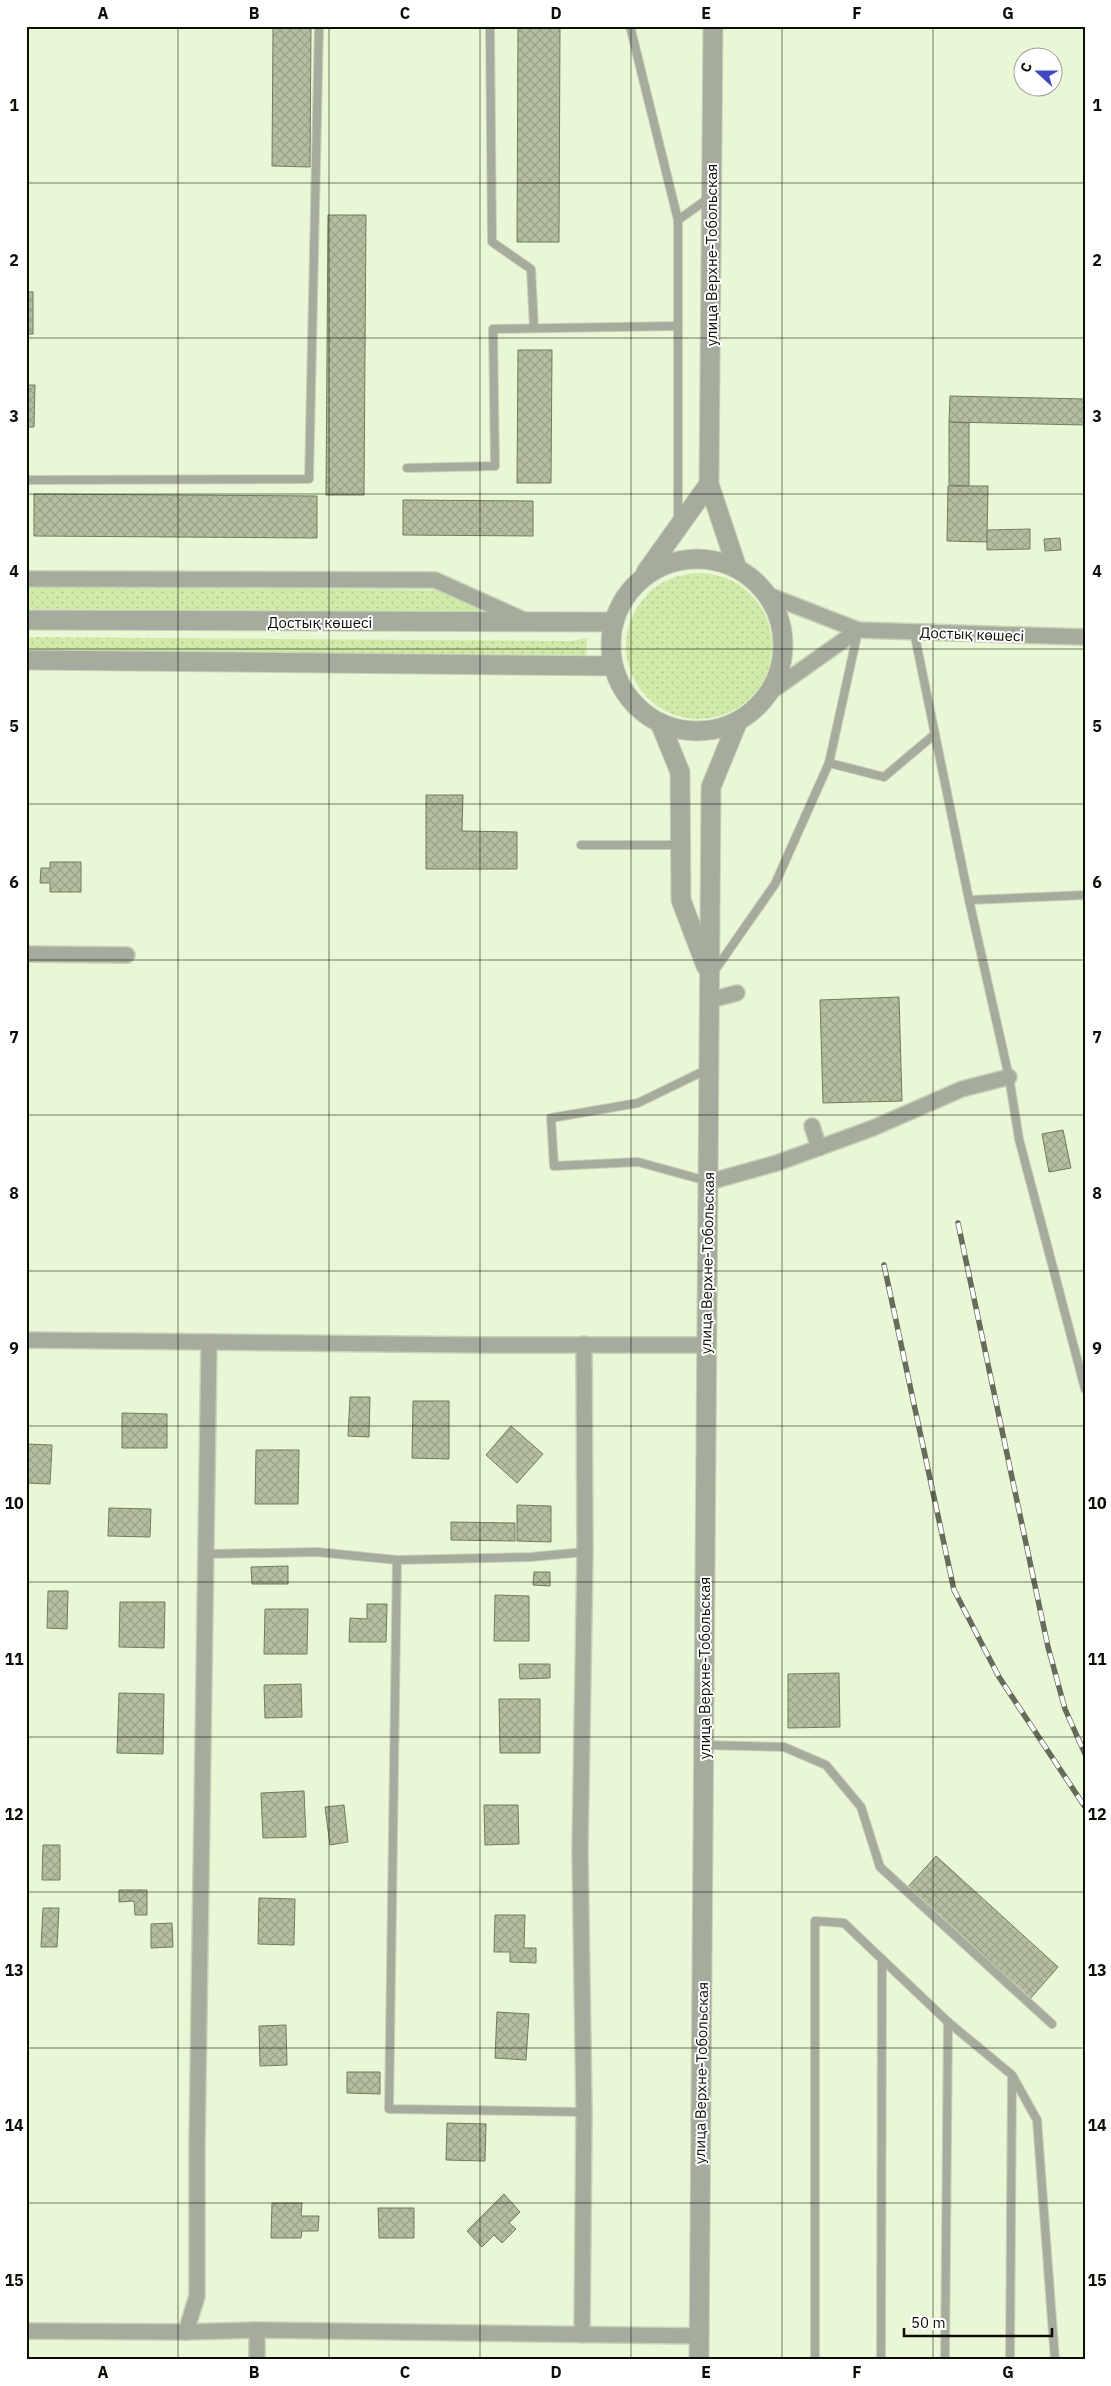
<svg xmlns="http://www.w3.org/2000/svg" width="1111" height="2386" font-family="'IBM Plex Sans',sans-serif">
  <defs>
    <pattern id="grass-dots" width="8" height="8" patternUnits="userSpaceOnUse" patternTransform="scale(1.25)"><rect width="8" height="8" fill="#d2eaa9"/><path d="M2 2h.1M6 6h.1" fill="none" stroke="#b3c890" stroke-width="1.8" stroke-linecap="round"/></pattern>
    <pattern id="building-cross-hatch" width="8" height="8" patternUnits="userSpaceOnUse" patternTransform="scale(1.25)"><rect width="8" height="8" fill="#b3bfa0"/><path d="M0 0l8 8M0 8l8-8" fill="none" stroke="#99a388"/></pattern>
  </defs>
  <rect width="100%" height="100%" fill="#eaf7d6"/>
  <!-- grass -->
  <g fill="url(#grass-dots)">
    <circle cx="699" cy="646" r="73"/>
    <polygon points="26,586 436,590 484,612 26,609"/>
    <polygon points="26,637 572,641 587,638 586,662 573,655 26,651"/>
  </g>
  <!-- building -->
  <g fill="url(#building-cross-hatch)" stroke="#717c5f">
    <polygon points="273,26 311,26 310,167 272,166"/>
    <polygon points="518,26 560,26 559,242 517,242"/>
    <polygon points="328,215 366,215 364,495 326,495"/>
    <rect x="26" y="292" width="7" height="42"/>
    <polygon points="518,350 552,350 551,483 517,483"/>
    <polygon points="26,385 35,385 34,427 26,427"/>
    <polygon points="950,396 1085,399 1085,425 949,422"/>
    <polygon points="949,422 969,423 969,486 949,485"/>
    <polygon points="948,486 988,486 987,542 947,541"/>
    <polygon points="34,494 317,496 317,538 34,536"/>
    <polygon points="403,500 533,501 533,536 403,535"/>
    <polygon points="1030,529 1030,549 987,550 987,530"/>
    <polygon points="1060,538 1061,550 1045,551 1044,539"/>
    <polygon points="426,795 463,795 462,831 517,832 517,869 426,869"/>
    <polygon points="50,862 81,862 81,892 50,892 50,883 40,883 41,868 50,868"/>
    <polygon points="899,997 902,1101 823,1103 820,1000"/>
    <polygon points="1063,1130 1071,1168 1049,1172 1042,1134"/>
    <polygon points="350,1397 370,1397 369,1437 348,1436"/>
    <polygon points="413,1401 449,1401 449,1459 412,1458"/>
    <polygon points="122,1413 167,1414 167,1448 122,1448"/>
    <polygon points="511,1426 543,1454 517,1483 486,1455"/>
    <polygon points="26,1444 52,1445 50,1484 26,1483"/>
    <polygon points="256,1450 299,1450 298,1504 255,1504"/>
    <polygon points="517,1505 551,1506 551,1542 517,1541"/>
    <polygon points="109,1508 151,1509 150,1537 108,1536"/>
    <polygon points="451,1522 515,1523 515,1541 451,1540"/>
    <polygon points="288,1566 288,1584 252,1584 251,1567"/>
    <polygon points="534,1572 550,1572 550,1586 533,1585"/>
    <polygon points="48,1591 68,1591 67,1629 47,1628"/>
    <polygon points="495,1595 529,1596 529,1641 494,1641"/>
    <polygon points="120,1602 165,1602 164,1648 119,1647"/>
    <polygon points="367,1604 387,1604 386,1642 349,1642 350,1618 367,1619"/>
    <polygon points="265,1609 308,1609 307,1654 264,1654"/>
    <polygon points="519,1664 550,1664 550,1678 520,1679"/>
    <polygon points="839,1673 840,1727 788,1728 788,1674"/>
    <polygon points="301,1684 302,1717 265,1718 264,1685"/>
    <polygon points="119,1693 164,1694 163,1754 117,1753"/>
    <polygon points="499,1699 540,1699 540,1753 500,1753"/>
    <polygon points="304,1791 306,1837 263,1838 261,1793"/>
    <polygon points="344,1805 348,1842 330,1845 325,1807"/>
    <polygon points="484,1805 518,1805 519,1844 485,1845"/>
    <polygon points="43,1845 60,1845 60,1880 42,1880"/>
    <polygon points="936,1856 1058,1967 1029,2000 906,1889"/>
    <polygon points="119,1890 147,1890 147,1915 135,1915 134,1901 119,1902"/>
    <polygon points="259,1898 295,1899 294,1945 258,1944"/>
    <polygon points="43,1908 59,1908 57,1947 41,1947"/>
    <polygon points="495,1915 525,1915 524,1948 536,1948 536,1963 510,1962 510,1952 494,1952"/>
    <polygon points="172,1923 173,1947 151,1948 151,1924"/>
    <polygon points="497,2012 529,2014 526,2060 495,2058"/>
    <polygon points="286,2025 287,2065 260,2066 259,2026"/>
    <polygon points="347,2072 380,2072 380,2094 347,2093"/>
    <polygon points="447,2123 486,2124 485,2161 446,2160"/>
    <polygon points="504,2194 520,2212 509,2223 516,2229 502,2243 494,2235 482,2247 467,2231"/>
    <polygon points="272,2203 302,2203 301,2216 319,2216 318,2231 302,2231 301,2238 271,2238"/>
    <polygon points="378,2208 414,2208 414,2238 379,2238"/>
  </g>
  <g fill="none" stroke-linecap="round" stroke-linejoin="round">
    <defs>
      <g id="service">
        <polyline points="490,26 492,242 531,269 534,328"/>
        <polyline points="630,26 678,220 678,521"/>
        <polyline points="678,220 709,198"/>
        <polyline points="407,468 495,466 493,329 678,326"/>
        <polyline points="26,480 309,479 319,26"/>
        <polyline points="914,632 969,900 1009,1077 1019,1139 1085,1389"/>
        <polyline points="829,763 884,777 935,734"/>
        <polyline points="581,845 681,845"/>
        <polyline points="969,900 1085,895"/>
        <polyline points="713,973 775,884 829,763 858,631"/>
        <polyline points="707,1181 638,1162 554,1166 551,1118 638,1103 708,1069"/>
        <polyline points="207,1554 317,1552 397,1560"/>
        <polyline points="704,1745 784,1747 826,1765 861,1807 880,1867 1052,2024"/>
        <polyline points="584,2112 389,2109 397,1560 531,1557 585,1552"/>
        <polyline points="815,2360 815,1921 844,1923 948,2022 1012,2075 1037,2120 1055,2360"/>
        <polyline points="881,2360 882,1959"/>
        <polyline points="945,2360 948,2022"/>
        <polyline points="1010,2360 1012,2077"/>
      </g>
      <g id="minor">
        <polyline points="26,579 435,580 524,620"/>
        <polyline points="768,595 858,630 1085,637"/>
        <polyline points="769,693 858,630"/>
        <polyline points="26,954 127,955"/>
        <polyline points="710,1000 737,993"/>
        <polyline points="812,1126 819,1148"/>
        <polyline points="709,1182 777,1163 873,1128 962,1089 1009,1077"/>
        <polyline points="26,1340 480,1345 705,1345"/>
        <polyline points="26,2331 186,2332 257,2330 699,2336"/>
        <polyline points="186,2332 197,2296 197,2145 209,1342"/>
        <polyline points="582,2335 584,2112 580,1850 585,1552 584,1344"/>
        <polyline points="257,2360 257,2330"/>
      </g>
      <g id="tertiary">
        <polyline points="713,26 709,484 737,568"/>
        <circle cx="697" cy="645" r="86"/>
        <polyline points="646,572 709,484"/>
        <polyline points="26,620 614,622"/>
        <polyline points="26,660 613,666"/>
        <polyline points="660,723 680,772 681,900 706,966"/>
        <polyline points="699,2360 711,787 738,721"/>
      </g>
    </defs>
    <!-- service casing -->
    <use href="#service" stroke="#c6d2b4" stroke-width="10"/>
    <!-- minor casing -->
    <use href="#minor" stroke="#c6d2b4" stroke-width="18"/>
    <!-- tertiary casing -->
    <use href="#tertiary" stroke="#c6d2b4" stroke-width="21"/>
    <!-- service -->
    <use href="#service" stroke="#a5ab9d" stroke-width="8"/>
    <!-- minor -->
    <use href="#minor" stroke="#a5ab9d" stroke-width="15"/>
    <!-- tertiary -->
    <use href="#tertiary" stroke="#a5ab9d" stroke-width="19"/>
    <defs>
      <g id="rail">
        <polyline points="958,1223 1048,1647 1065,1709 1085,1754"/>
        <polyline points="884,1265 954,1590 999,1677 1085,1807"/>
      </g>
    </defs>
    <!-- rail casing -->
    <use href="#rail" stroke="#656d5a" stroke-width="5.5"/>
    <!-- rail -->
    <use href="#rail" stroke="#fff" stroke-width="4" stroke-dasharray="11" stroke-linecap="butt"/>
  </g>
  <!-- grid -->
  <path fill="none" stroke="#0a0e04" stroke-width="1" stroke-opacity="0.55" d="M 178,26 L 178,2360M 329,26 L 329,2360M 480,26 L 480,2360M 631,26 L 631,2360M 782,26 L 782,2360M 933,26 L 933,2360M 26,183 L 1085,183M 26,338 L 1085,338M 26,494 L 1085,494M 26,649 L 1085,649M 26,804 L 1085,804M 26,960 L 1085,960M 26,1115 L 1085,1115M 26,1271 L 1085,1271M 26,1426 L 1085,1426M 26,1582 L 1085,1582M 26,1737 L 1085,1737M 26,1892 L 1085,1892M 26,2048 L 1085,2048M 26,2203 L 1085,2203"/>
  <g text-anchor="middle" dominant-baseline="central" stroke-width="4" stroke-linejoin="round" paint-order="stroke">
    <!-- street labels -->
    <g font-size="15" fill="#0a0e04" stroke="#fff">
      <text transform="translate(711 255) rotate(-90)">улица Верхне-Тобольская</text>
      <text x="320" y="622">Достық көшесі</text>
      <text transform="translate(972 634) rotate(2)">Достық көшесі</text>
      <text transform="translate(707 1263) rotate(-89)">улица Верхне-Тобольская</text>
      <text transform="translate(704 1668) rotate(-90)">улица Верхне-Тобольская</text>
      <text transform="translate(701 2073) rotate(-89)">улица Верхне-Тобольская</text>
    </g>
  </g>
  <!-- border -->
  <rect width="1111" height="2386" fill="none" stroke="#ffffff" stroke-width="55"/>
  <!-- north arrow -->
  <g transform="translate(1038 72) rotate(291)"><circle r="24" fill="#ffffff" stroke="#9d9f9b"/>
  <path d="M0-4L9 19L0 12L-9 19Z" fill="#4148bd"/>
  <text y="-8" font-size="14" font-weight="bold" text-anchor="middle" fill="#0a0e04">С</text>
  </g>
  <!-- scale -->
  <path d="M904 2328v8h148v-8" fill="none" stroke="#0a0e04" stroke-width="2.5"/>
  <text x="911" y="2328" font-size="15" fill="#0a0e04" stroke="#ffffff" stroke-width="4" paint-order="stroke">50 m</text>
  <rect x="28" y="28" width="1056" height="2330" fill="none" stroke="#0a0e04" stroke-width="2"/>
  <g font-size="16" text-anchor="middle" font-weight="bold" fill="#0a0e04">
    <text x="103" y="19">A</text>
    <text x="254" y="19">B</text>
    <text x="405" y="19">C</text>
    <text x="556" y="19">D</text>
    <text x="706" y="19">E</text>
    <text x="857" y="19">F</text>
    <text x="1008" y="19">G</text>
    <text x="14" y="111">1</text>
    <text x="1097" y="111">1</text>
    <text x="14" y="266">2</text>
    <text x="1097" y="266">2</text>
    <text x="14" y="422">3</text>
    <text x="1097" y="422">3</text>
    <text x="14" y="577">4</text>
    <text x="1097" y="577">4</text>
    <text x="14" y="732">5</text>
    <text x="1097" y="732">5</text>
    <text x="14" y="888">6</text>
    <text x="1097" y="888">6</text>
    <text x="14" y="1043">7</text>
    <text x="1097" y="1043">7</text>
    <text x="14" y="1199">8</text>
    <text x="1097" y="1199">8</text>
    <text x="14" y="1354">9</text>
    <text x="1097" y="1354">9</text>
    <text x="14" y="1509">10</text>
    <text x="1097" y="1509">10</text>
    <text x="14" y="1665">11</text>
    <text x="1097" y="1665">11</text>
    <text x="14" y="1820">12</text>
    <text x="1097" y="1820">12</text>
    <text x="14" y="1976">13</text>
    <text x="1097" y="1976">13</text>
    <text x="14" y="2131">14</text>
    <text x="1097" y="2131">14</text>
    <text x="14" y="2286">15</text>
    <text x="1097" y="2286">15</text>
    <text x="103" y="2378">A</text>
    <text x="254" y="2378">B</text>
    <text x="405" y="2378">C</text>
    <text x="556" y="2378">D</text>
    <text x="706" y="2378">E</text>
    <text x="857" y="2378">F</text>
    <text x="1008" y="2378">G</text>
  </g>
</svg>
